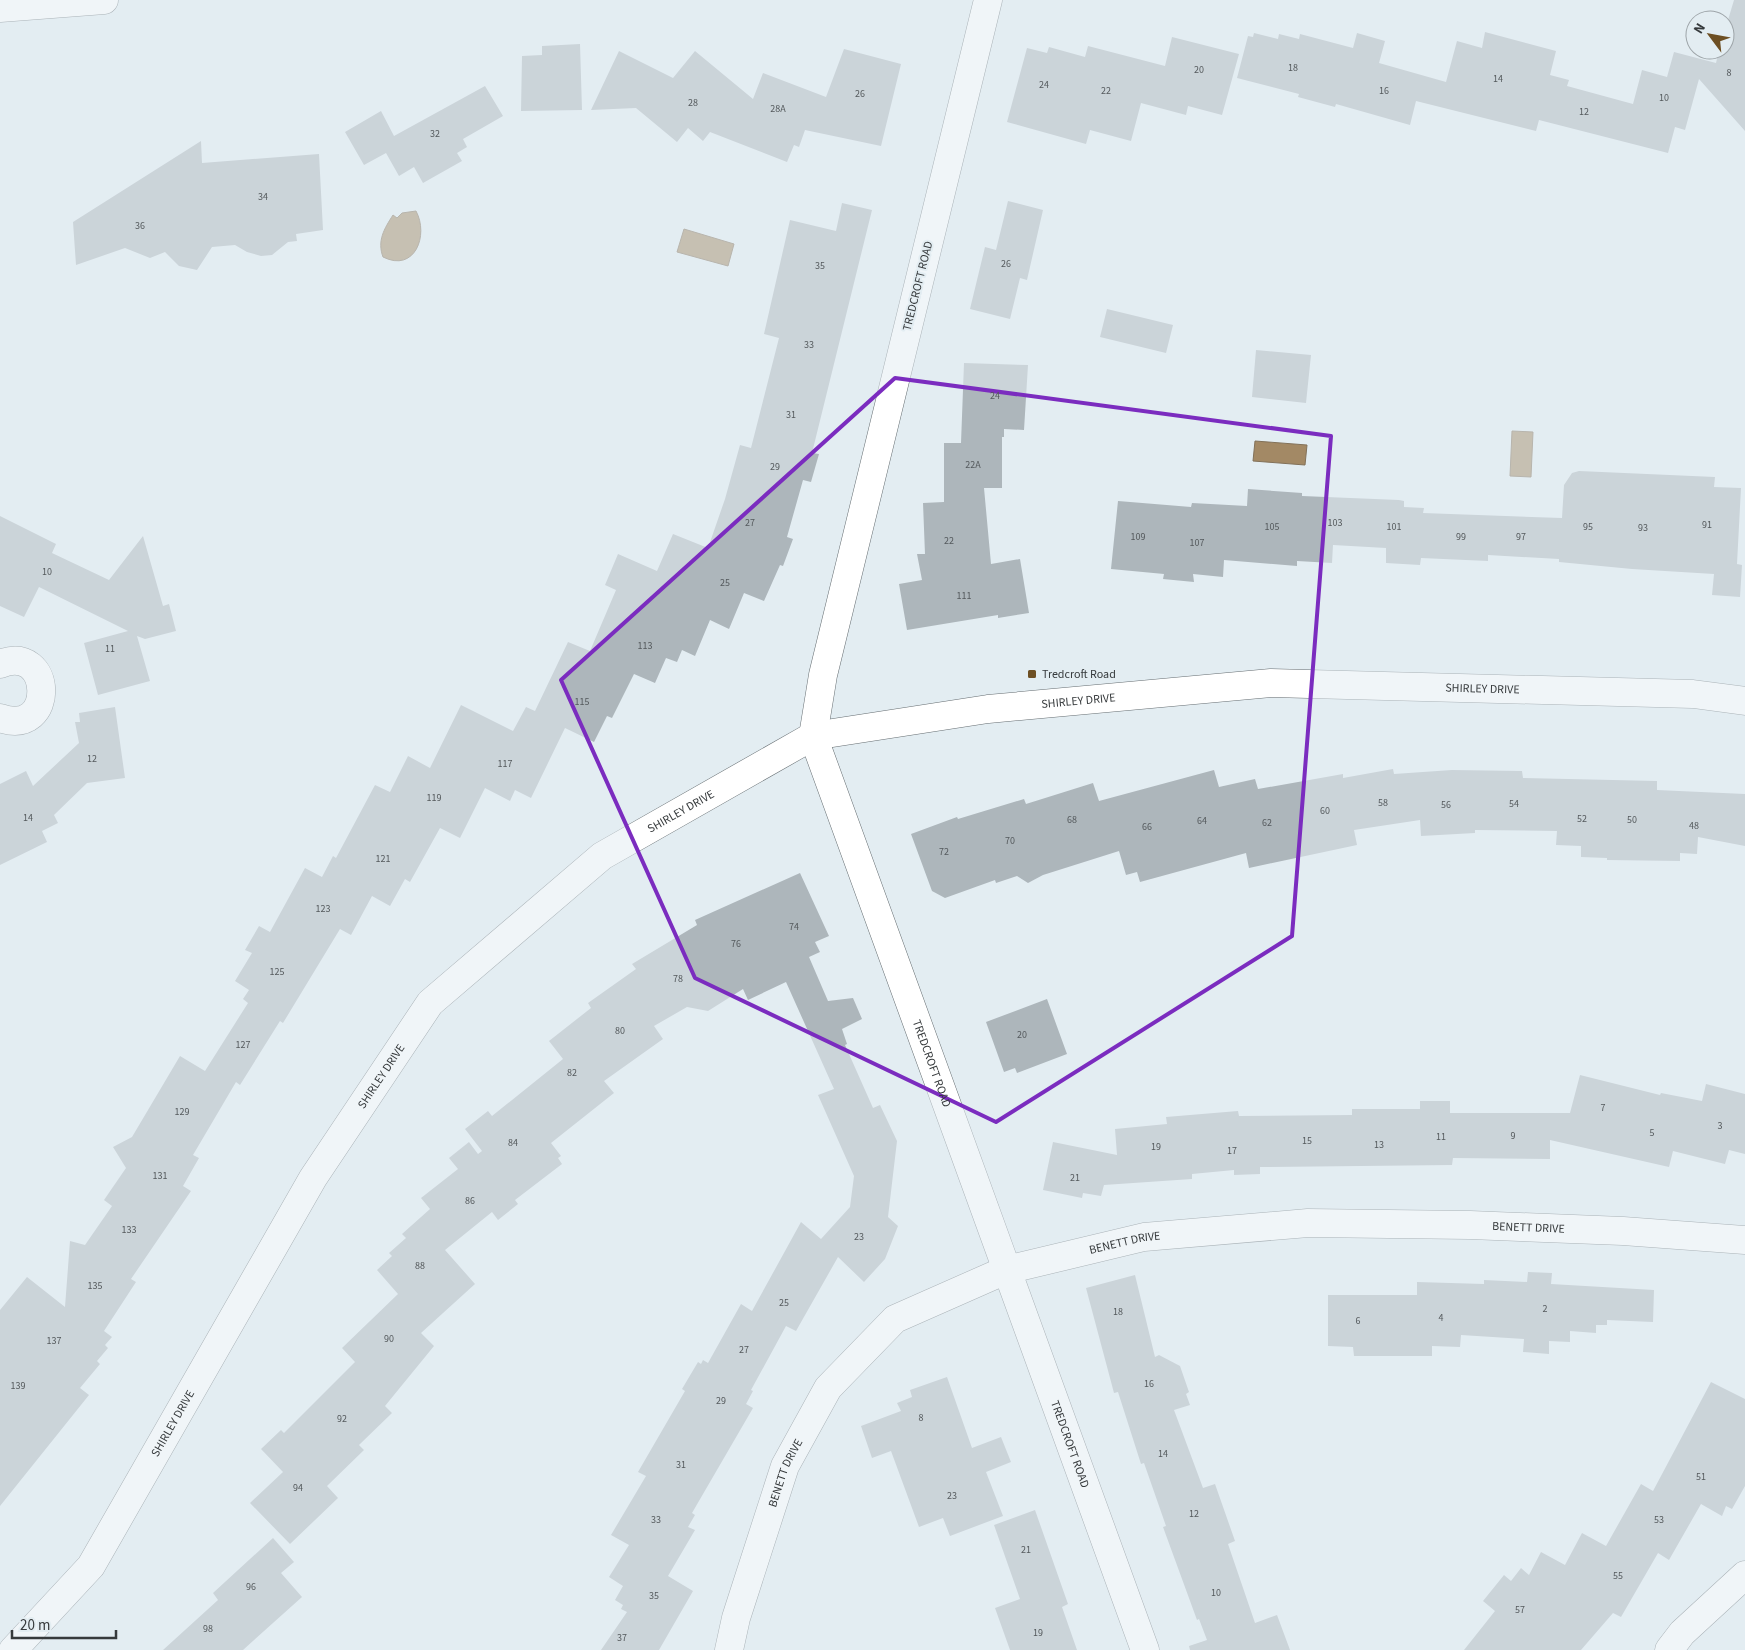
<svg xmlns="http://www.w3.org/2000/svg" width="1745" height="1650" font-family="'Source Sans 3',sans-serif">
  <rect width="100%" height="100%" fill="#e3edf2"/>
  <!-- water -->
  <g fill="#a38965" stroke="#827159">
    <path d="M 416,211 C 429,235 415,273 383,257 C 377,241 384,229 393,215 L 397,218 L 402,213 Z"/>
    <polygon points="684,229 734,244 728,266 677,252"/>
    <polygon points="1512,431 1533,432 1531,477 1510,476"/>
    <polygon points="1255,441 1307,445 1305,465 1253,461"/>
  </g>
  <!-- building -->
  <g fill="#adb6bb">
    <polygon points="1734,0 1745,0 1745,131 1699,79 1685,130 1675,127 1668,153 1539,120 1536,131 1416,101 1410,125 1336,104 1335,107 1298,97 1299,94 1237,78 1248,36 1253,37 1254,33 1278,39 1279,34 1299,39 1300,34 1353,48 1357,33 1385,41 1379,63 1446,82 1457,41 1482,48 1485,32 1556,51 1550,75 1569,80 1567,86 1633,104 1642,70 1667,77 1674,52 1716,63 1719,50 1725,50 1725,30"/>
    <polygon points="1172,37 1239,54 1222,115 1188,106 1186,115 1141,103 1131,141 1090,130 1086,144 1007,122 1027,48 1047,53 1049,47 1085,57 1088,46 1165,66"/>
    <polygon points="580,44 582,110 521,111 522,56 542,55 542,46"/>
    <polygon points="844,49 901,64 881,146 805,130 799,147 794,145 787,162 710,132 703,141 688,128 677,142 636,108 591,110 619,51 673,78 695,51 753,99 763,73 826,97"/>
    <polygon points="485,86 503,116 463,139 467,147 457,153 462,161 423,183 414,167 399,176 386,153 364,165 345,132 381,111 394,136"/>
    <polygon points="201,141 202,163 319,154 323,230 296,234 297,241 288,242 272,255 261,256 247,252 235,245 212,247 197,270 179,266 165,252 150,258 125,248 76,265 73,222"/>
    <polygon points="1008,201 1043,210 1027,280 1020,278 1010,319 970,309 985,247 996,250"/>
    <polygon points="842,203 872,210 812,453 819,454 811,482 803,480 787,537 793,539 783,566 780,565 764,601 744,593 729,629 710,620 695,656 682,650 677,662 666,658 655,683 634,674 612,718 607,716 594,742 565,728 531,798 515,790 510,801 485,788 460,838 440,828 410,882 405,879 390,906 372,896 351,935 340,929 283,1023 280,1021 240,1085 236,1082 193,1155 199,1158 183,1186 191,1191 131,1279 136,1282 104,1331 112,1337 105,1345 108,1348 97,1361 100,1364 80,1388 89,1395 0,1506 0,1310 27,1277 65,1307 70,1241 85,1245 112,1206 104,1200 126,1168 113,1147 132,1137 180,1056 205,1071 248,1003 243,999 249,990 235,981 252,953 245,950 259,926 270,932 305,868 322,877 333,856 336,858 375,785 390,792 408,756 430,768 461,705 513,731 526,707 535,711 568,642 590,651 616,590 605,585 618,554 657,571 673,534 708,548 725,499 740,445 751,448 779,338 764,334 790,220 836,231"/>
    <polygon points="1107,309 1173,325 1166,353 1100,337"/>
    <polygon points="1256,350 1311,355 1306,403 1252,397"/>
    <polygon points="964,363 1028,365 1024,430 1004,429 1004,437 1002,437 1002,488 984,488 991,564 1020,559 1029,613 998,618 998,615 907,630 899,584 922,580 917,554 925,554 923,503 944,502 944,443 961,443"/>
    <polygon points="1579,471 1715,477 1714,487 1741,488 1737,564 1742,565 1740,597 1712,595 1714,574 1632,569 1559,562 1559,559 1488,555 1488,561 1421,558 1420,565 1386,563 1386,548 1333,545 1332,563 1297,561 1297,566 1224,560 1223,577 1193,574 1194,582 1163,579 1164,574 1111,569 1118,501 1191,507 1192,503 1247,506 1248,489 1302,493 1302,496 1399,500 1404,501 1404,507 1424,508 1423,513 1562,518 1564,485 1572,473"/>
    <polygon points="0,516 56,544 52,553 109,580 143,536 163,606 169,604 176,631 145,639 137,636 150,681 98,695 84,643 128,631 39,587 24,617 0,606"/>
    <polygon points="115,707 125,778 87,783 54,815 58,823 42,831 47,842 0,865 0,784 26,771 33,786 79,743 75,722 80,722 79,713"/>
    <polygon points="1393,769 1394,774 1452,770 1522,771 1523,778 1657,781 1657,790 1745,794 1745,846 1698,837 1697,854 1680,853 1680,861 1607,860 1607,858 1581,857 1581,846 1556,845 1557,831 1475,830 1475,833 1421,836 1420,820 1354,830 1357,845 1249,868 1246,853 1140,882 1137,872 1126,875 1119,851 1043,875 1028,883 1017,876 996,883 995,880 945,898 932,891 911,834 957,817 958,819 1024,799 1026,804 1093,783 1099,801 1214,770 1219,787 1255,779 1258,789 1343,774 1343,778"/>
    <polygon points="800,873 829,936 815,942 820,952 809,957 828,1001 853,998 862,1019 842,1029 847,1044 845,1045 873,1108 880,1105 897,1141 888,1217 898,1226 885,1259 864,1282 838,1257 796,1331 786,1326 751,1390 753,1391 746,1404 753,1408 692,1513 695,1515 688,1527 695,1530 668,1576 693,1591 659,1650 601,1650 627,1612 621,1609 623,1605 615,1600 623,1586 609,1577 629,1545 611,1535 646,1476 638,1472 685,1391 682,1389 698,1362 701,1364 703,1360 708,1363 741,1304 752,1311 801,1222 821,1239 850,1207 854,1176 818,1095 834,1089 786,982 748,1000 743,989 708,1011 687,1007 654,1026 663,1039 604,1081 614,1093 551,1143 561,1156 558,1158 562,1164 515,1200 518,1204 498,1220 492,1212 445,1250 475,1284 421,1333 434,1346 385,1406 392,1413 359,1445 364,1450 327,1486 338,1498 290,1544 250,1503 283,1472 261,1449 281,1430 284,1433 355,1362 342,1348 398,1294 377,1270 392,1256 389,1253 406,1238 402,1234 430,1209 421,1198 458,1169 449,1158 469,1142 478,1154 482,1151 465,1129 488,1111 492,1116 563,1059 549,1041 591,1008 588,1003 636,969 632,964 697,925 695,920"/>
    <polygon points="1047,999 1067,1054 1017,1073 1015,1068 1004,1072 986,1022"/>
    <polygon points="1580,1075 1660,1095 1661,1093 1702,1101 1706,1084 1745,1094 1745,1154 1729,1150 1725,1164 1673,1151 1669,1167 1550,1140 1550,1159 1453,1158 1452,1165 1260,1167 1260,1174 1234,1175 1234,1170 1192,1174 1192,1179 1104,1185 1101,1196 1083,1193 1082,1198 1043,1190 1053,1142 1117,1155 1115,1129 1167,1124 1166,1117 1238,1111 1239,1116 1352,1115 1352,1109 1420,1109 1420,1101 1450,1101 1450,1113 1570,1113"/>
    <polygon points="1528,1272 1552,1273 1551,1284 1654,1290 1653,1322 1607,1320 1607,1325 1596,1325 1596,1333 1570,1331 1570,1342 1549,1341 1549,1354 1523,1352 1524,1339 1461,1335 1460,1347 1432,1346 1432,1356 1354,1356 1353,1347 1328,1346 1328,1295 1417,1295 1417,1282 1484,1284 1484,1280 1527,1282"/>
    <polygon points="1135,1275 1155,1357 1159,1355 1180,1366 1189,1392 1186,1394 1190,1405 1174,1410 1203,1488 1215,1484 1235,1541 1228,1544 1255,1623 1277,1615 1290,1650 1190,1650 1189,1646 1207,1640 1199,1619 1197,1620 1163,1527 1166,1526 1144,1463 1141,1464 1118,1392 1114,1393 1086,1288"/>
    <polygon points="947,1377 972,1448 1001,1437 1011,1462 986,1472 1003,1516 950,1536 943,1518 919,1527 891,1451 872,1458 861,1426 901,1411 897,1403 912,1397 910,1390"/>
    <polygon points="1711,1382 1745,1399 1745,1486 1732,1509 1726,1506 1722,1516 1701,1504 1669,1560 1658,1553 1621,1617 1613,1613 1581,1650 1464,1650 1495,1611 1483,1601 1504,1575 1511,1581 1521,1568 1529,1575 1541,1552 1565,1565 1582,1533 1606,1546 1641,1484 1653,1491"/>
    <polygon points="1035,1510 1068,1604 1062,1607 1077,1650 1010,1650 995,1608 1020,1599 994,1525"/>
    <polygon points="273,1538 294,1562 281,1573 302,1597 243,1650 163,1650 218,1600 213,1593"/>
  </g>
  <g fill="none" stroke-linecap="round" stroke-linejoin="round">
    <defs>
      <g id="minor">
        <path id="s1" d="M 988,0 L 823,675 L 813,736 L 1145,1650"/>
        <polyline points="0,8 104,0"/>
        <path d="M 0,664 C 53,642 57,738 0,718"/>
        <path id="s2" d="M 13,1650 L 91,1566 L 313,1178 L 430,1003 L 602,856 L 813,736 L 988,709 L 1271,683 L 1693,694 L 1745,701"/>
        <path id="s3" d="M 729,1650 L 736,1618 L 785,1466 L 828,1388 L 895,1319 L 1006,1270 L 1144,1237 L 1308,1223 L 1470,1225 L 1623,1231 L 1745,1240"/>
        <polyline points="1669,1650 1682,1633 1745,1575"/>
      </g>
    </defs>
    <!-- minor casing -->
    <use href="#minor" stroke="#666e72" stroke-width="29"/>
    <!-- minor -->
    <use href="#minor" stroke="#fff" stroke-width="28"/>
  </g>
  <!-- marked area -->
  <path d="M0 0H1745V1650H0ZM 895,378 L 1331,436 L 1292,936 L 996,1122 L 695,978 L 561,680 Z" fill="#e3edf2" fill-opacity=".55" fill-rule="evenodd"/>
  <path fill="none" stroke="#7b2cbf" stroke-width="4" stroke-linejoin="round" d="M 895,378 L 1331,436 L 1292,936 L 996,1122 L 695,978 L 561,680 Z"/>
  <!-- markers -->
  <rect fill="#6d4f23" stroke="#e3edf2" stroke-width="2" x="1027" y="669" width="10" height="10" rx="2.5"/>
  <g text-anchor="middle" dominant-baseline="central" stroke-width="4" stroke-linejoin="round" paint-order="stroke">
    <!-- number labels -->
    <g font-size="10" fill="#54595c">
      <text x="1293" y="68">18</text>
      <text x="1199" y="70">20</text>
      <text x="1729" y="73">8</text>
      <text x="1498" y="79">14</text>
      <text x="1044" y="85">24</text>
      <text x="1106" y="91">22</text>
      <text x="1384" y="91">16</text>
      <text x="860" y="94">26</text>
      <text x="1664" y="98">10</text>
      <text x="693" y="103">28</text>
      <text x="778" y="109">28A</text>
      <text x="1584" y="112">12</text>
      <text x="435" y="134">32</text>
      <text x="263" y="197">34</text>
      <text x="140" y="226">36</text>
      <text x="1006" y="264">26</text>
      <text x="820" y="266">35</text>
      <text x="809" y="345">33</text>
      <text x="995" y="396">24</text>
      <text x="791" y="415">31</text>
      <text x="973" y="465">22A</text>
      <text x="775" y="467">29</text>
      <text x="750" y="523">27</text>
      <text x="1335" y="523">103</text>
      <text x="1707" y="525">91</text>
      <text x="1272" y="527">105</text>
      <text x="1394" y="527">101</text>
      <text x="1588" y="527">95</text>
      <text x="1643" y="528">93</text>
      <text x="1138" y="537">109</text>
      <text x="1461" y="537">99</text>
      <text x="1521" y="537">97</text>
      <text x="949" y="541">22</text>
      <text x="1197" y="543">107</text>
      <text x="47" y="572">10</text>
      <text x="725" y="583">25</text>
      <text x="964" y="596">111</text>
      <text x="645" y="646">113</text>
      <text x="110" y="649">11</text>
      <text x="582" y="702">115</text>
      <text x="92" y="759">12</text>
      <text x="505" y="764">117</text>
      <text x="434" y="798">119</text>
      <text x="1383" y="803">58</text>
      <text x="1514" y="804">54</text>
      <text x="1446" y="805">56</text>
      <text x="1325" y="811">60</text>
      <text x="28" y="818">14</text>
      <text x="1582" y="819">52</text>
      <text x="1072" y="820">68</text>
      <text x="1632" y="820">50</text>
      <text x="1202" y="821">64</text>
      <text x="1267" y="823">62</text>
      <text x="1694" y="826">48</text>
      <text x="1147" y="827">66</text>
      <text x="1010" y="841">70</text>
      <text x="944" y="852">72</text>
      <text x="383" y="859">121</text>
      <text x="323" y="909">123</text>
      <text x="794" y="927">74</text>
      <text x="736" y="944">76</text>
      <text x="277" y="972">125</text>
      <text x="678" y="979">78</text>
      <text x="620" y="1031">80</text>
      <text x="1022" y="1035">20</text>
      <text x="243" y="1045">127</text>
      <text x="572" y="1073">82</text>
      <text x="1603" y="1108">7</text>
      <text x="182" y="1112">129</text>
      <text x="1720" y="1126">3</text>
      <text x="1652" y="1133">5</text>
      <text x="1513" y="1136">9</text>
      <text x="1441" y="1137">11</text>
      <text x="1307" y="1141">15</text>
      <text x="513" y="1143">84</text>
      <text x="1379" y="1145">13</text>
      <text x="1156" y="1147">19</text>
      <text x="1232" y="1151">17</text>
      <text x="160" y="1176">131</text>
      <text x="1075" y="1178">21</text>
      <text x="470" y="1201">86</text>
      <text x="129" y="1230">133</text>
      <text x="859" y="1237">23</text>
      <text x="420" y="1266">88</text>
      <text x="95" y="1286">135</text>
      <text x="784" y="1303">25</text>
      <text x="1545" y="1309">2</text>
      <text x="1118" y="1312">18</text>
      <text x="1441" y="1318">4</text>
      <text x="1358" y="1321">6</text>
      <text x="389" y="1339">90</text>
      <text x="54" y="1341">137</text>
      <text x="744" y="1350">27</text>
      <text x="1149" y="1384">16</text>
      <text x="18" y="1386">139</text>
      <text x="721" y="1401">29</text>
      <text x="921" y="1418">8</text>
      <text x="342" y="1419">92</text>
      <text x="1163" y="1454">14</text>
      <text x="681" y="1465">31</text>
      <text x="1701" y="1477">51</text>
      <text x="298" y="1488">94</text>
      <text x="952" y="1496">23</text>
      <text x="1194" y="1514">12</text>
      <text x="656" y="1520">33</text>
      <text x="1659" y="1520">53</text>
      <text x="1026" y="1550">21</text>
      <text x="1618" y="1576">55</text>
      <text x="251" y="1587">96</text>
      <text x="1216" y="1593">10</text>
      <text x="654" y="1596">35</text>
      <text x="1520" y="1610">57</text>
      <text x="208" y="1629">98</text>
      <text x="1038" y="1633">19</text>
      <text x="622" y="1638">37</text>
    </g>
    <!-- street labels -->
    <g font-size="12" fill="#363a3c" stroke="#e3edf2">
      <text transform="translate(918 286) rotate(-76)">TREDCROFT ROAD</text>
      <text stroke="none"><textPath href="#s2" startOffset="1914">SHIRLEY DRIVE</textPath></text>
      <text stroke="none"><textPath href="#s2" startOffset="1509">SHIRLEY DRIVE</textPath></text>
      <text stroke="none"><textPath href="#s2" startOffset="1089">SHIRLEY DRIVE</textPath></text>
      <text stroke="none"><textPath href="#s1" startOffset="1105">TREDCROFT ROAD</textPath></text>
      <text stroke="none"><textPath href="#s2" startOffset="684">SHIRLEY DRIVE</textPath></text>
      <text stroke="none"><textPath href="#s3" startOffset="1026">BENETT DRIVE</textPath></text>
      <text stroke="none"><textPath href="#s3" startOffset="621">BENETT DRIVE</textPath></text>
      <text stroke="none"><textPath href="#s2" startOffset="279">SHIRLEY DRIVE</textPath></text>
      <text stroke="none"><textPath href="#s1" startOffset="1510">TREDCROFT ROAD</textPath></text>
      <text stroke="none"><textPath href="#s3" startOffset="186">BENETT DRIVE</textPath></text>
    </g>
    <!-- poi labels -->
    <g font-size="12" fill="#363a3c" stroke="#e3edf2" text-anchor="start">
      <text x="1042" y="674">Tredcroft Road</text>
    </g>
  </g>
  <!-- north arrow -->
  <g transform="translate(1710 35) rotate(302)"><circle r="24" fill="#e3edf2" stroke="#9ea5a9"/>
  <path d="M0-4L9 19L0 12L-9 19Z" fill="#6d4f23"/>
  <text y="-8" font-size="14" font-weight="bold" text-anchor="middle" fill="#363a3c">N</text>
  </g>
  <!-- scale -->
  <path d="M12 1630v8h104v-8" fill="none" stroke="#363a3c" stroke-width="2.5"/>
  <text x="20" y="1630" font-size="15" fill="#363a3c" stroke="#e3edf2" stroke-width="4" paint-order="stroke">20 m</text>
</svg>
